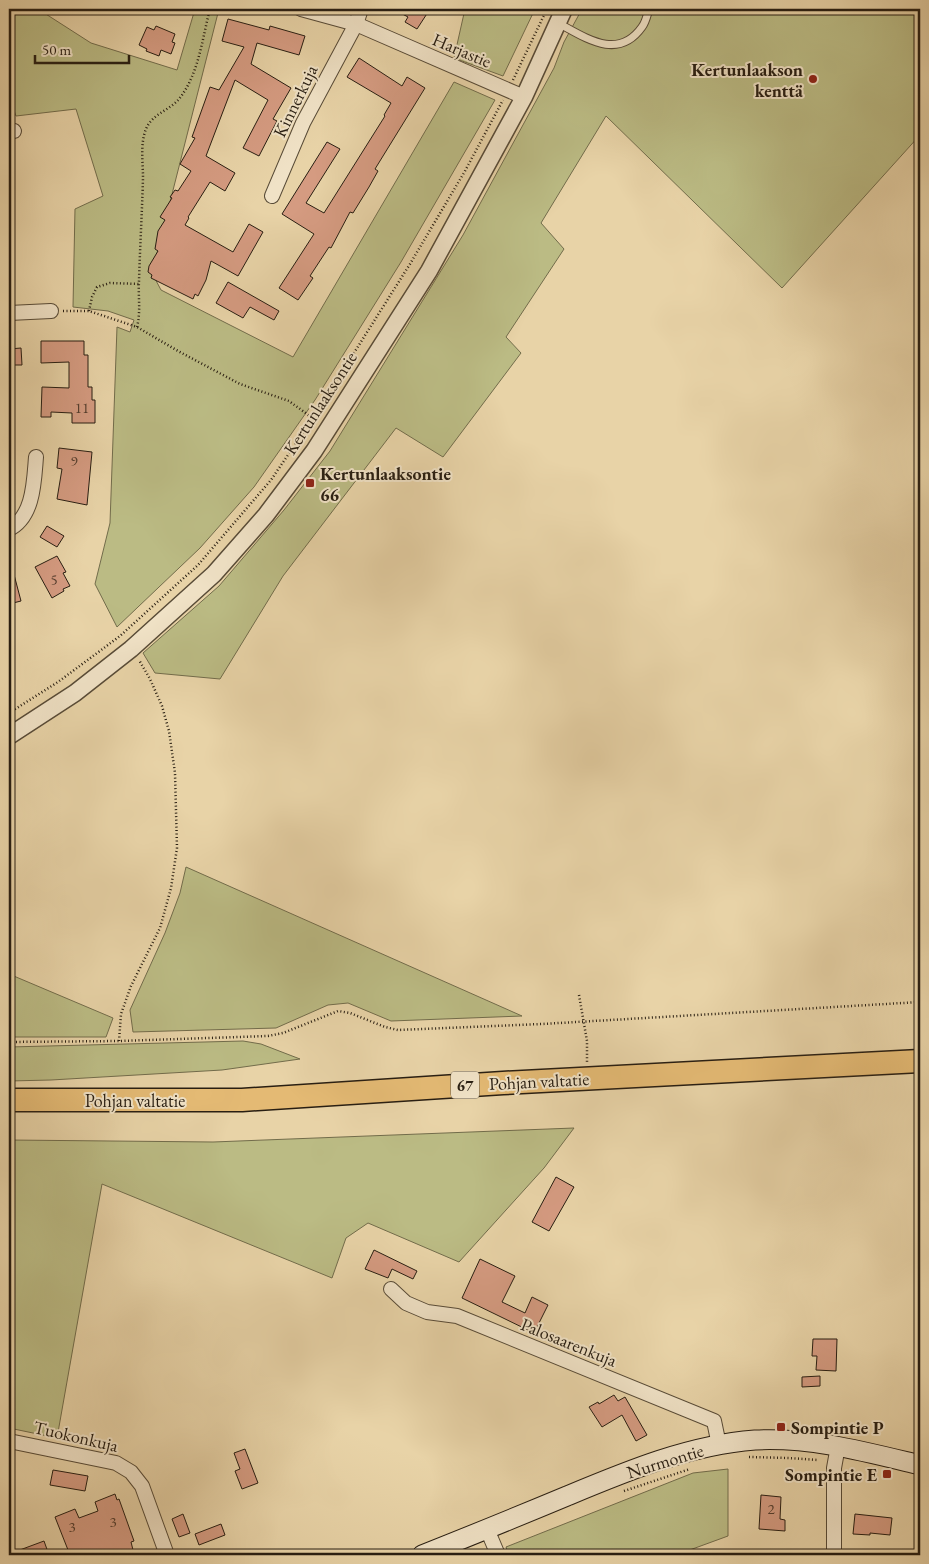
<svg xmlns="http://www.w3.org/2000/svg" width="929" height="1564" font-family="'EB Garamond',serif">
  <rect width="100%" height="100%" fill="#e8d3a7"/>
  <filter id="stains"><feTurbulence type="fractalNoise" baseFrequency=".004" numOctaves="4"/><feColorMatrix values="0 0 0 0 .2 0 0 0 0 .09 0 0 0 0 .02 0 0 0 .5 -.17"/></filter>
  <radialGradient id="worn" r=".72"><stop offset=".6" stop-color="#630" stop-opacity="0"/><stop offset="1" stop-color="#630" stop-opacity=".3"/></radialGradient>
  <!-- green -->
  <g fill="#bbbb84" stroke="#726c4b">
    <polygon points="9,9 38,9 91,43 177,70 195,9 219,9 152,273 161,290 293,357 454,82 495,100 401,262 315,400 254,487 200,548 117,627 95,584 110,523 117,327 130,332 134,320 108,311 73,307 75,209 103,196 76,109 16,116 9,97"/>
    <polygon points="465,9 535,9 503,76 454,58"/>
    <polygon points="582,9 920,9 920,135 782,288 606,116 541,223 564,249 506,337 521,353 443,457 396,428 283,576 220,679 155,673 143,653 219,586 284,510 330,451 463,235 554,68 564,42"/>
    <polygon points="186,867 522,1016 391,1021 348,1003 328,1005 276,1028 133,1032 130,1010 165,933 180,893"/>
    <polygon points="9,974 113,1018 106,1037 9,1037"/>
    <polygon points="243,1041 261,1044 300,1059 222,1070 51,1080 9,1081 9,1047"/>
    <polygon points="574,1128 544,1168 459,1262 368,1223 346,1238 332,1278 102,1184 57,1438 9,1428 9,1140 213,1142"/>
    <polygon points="728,1469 728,1536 676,1555 509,1555 506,1547 693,1473"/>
  </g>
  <!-- building -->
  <g fill="#d59b81" stroke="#281e12">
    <polygon points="393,9 430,9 417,29 405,22 408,17"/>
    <polygon points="228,19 269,30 270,26 305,36 299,55 257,43 251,64 291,88 273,119 277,121 259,156 243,148 268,100 235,80 206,156 235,173 225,191 210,182 188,217 189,218 185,225 233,252 249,224 263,232 238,276 211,261 206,280 198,296 195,294 193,299 151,278 152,275 148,272 149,266 158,251 155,249 158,231 165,220 160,217 172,198 170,197 175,190 178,191 191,171 180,164 195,138 192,137 210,87 219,90 244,47 222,41"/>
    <polygon points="156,26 175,34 172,42 175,43 171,54 161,50 159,56 146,51 147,49 139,45 147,27 154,30"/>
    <polygon points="359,58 402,86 407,77 425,88 375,169 378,171 369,187 353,213 350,212 331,248 329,247 310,276 313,278 298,300 279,288 314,234 282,214 327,142 340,149 306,203 324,213 385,116 384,115 391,103 347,77"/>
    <polygon points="228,282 279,311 274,320 250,307 243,318 216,303"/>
    <polygon points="41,341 84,341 84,355 88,355 88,387 92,387 92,400 95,400 95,423 72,423 72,413 51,412 51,417 41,417 42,387 69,388 69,362 41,363"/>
    <polygon points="21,348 22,365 9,365 9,349"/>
    <polygon points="59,448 92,452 87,505 57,499 62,469 57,468"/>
    <polygon points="47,526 64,536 57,547 40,537"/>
    <polygon points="57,556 66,572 63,573 70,586 63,589 64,591 52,598 35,567"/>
    <polygon points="12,567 21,601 9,604 9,568"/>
    <polygon points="556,1177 574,1187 549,1231 532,1222"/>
    <polygon points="374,1250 417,1271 413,1279 392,1269 388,1278 365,1269"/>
    <polygon points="480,1259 515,1276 502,1302 525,1313 532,1297 548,1305 534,1333 462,1298"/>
    <polygon points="813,1339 837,1339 836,1371 816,1370 817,1356 812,1356"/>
    <polygon points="820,1376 820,1386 802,1387 802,1377"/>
    <polygon points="614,1395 618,1401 625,1397 647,1435 636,1441 622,1415 602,1427 589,1407 598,1402 599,1404"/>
    <polygon points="245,1449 258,1483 242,1489 235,1471 240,1469 234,1453"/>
    <polygon points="53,1470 88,1476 85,1491 50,1485"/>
    <polygon points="115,1494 117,1500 119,1499 134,1541 131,1542 133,1550 117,1555 70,1555 55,1517 75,1509 79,1518 98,1511 95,1502"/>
    <polygon points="761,1495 781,1497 780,1519 785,1520 785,1531 759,1529"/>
    <polygon points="183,1514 190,1533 179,1537 172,1519"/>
    <polygon points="855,1514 892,1518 890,1535 870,1533 870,1535 853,1534"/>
    <polygon points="221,1524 225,1535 199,1545 195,1534"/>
    <polygon points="44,1541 49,1555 9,1555 9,1554"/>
  </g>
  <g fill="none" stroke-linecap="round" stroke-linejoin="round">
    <defs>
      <path id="service" d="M 558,23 C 586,38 618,61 642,27 C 646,22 647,15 649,9"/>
      <g id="minor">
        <polyline points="301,9 356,24 524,97"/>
        <polyline points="9,132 14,131"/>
        <polyline points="272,196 303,123 356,24 361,9"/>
        <polyline points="9,313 51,311"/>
        <path d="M 9,529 C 34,517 34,480 36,457"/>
        <polyline points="391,1289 406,1303 427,1312 457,1316 714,1421 719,1445"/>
        <polyline points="9,1441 116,1463 131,1472 142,1486 167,1555"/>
        <polyline points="487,1529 498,1555"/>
        <polyline points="834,1555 834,1468 838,1446"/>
      </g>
      <polyline id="tertiary" points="9,736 75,693 131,649 214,574 266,515 314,451 429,271 524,97 564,9"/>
      <path id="secondary" d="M 422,1555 C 470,1536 519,1516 567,1496 C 627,1471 689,1445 755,1440 C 811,1437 866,1452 920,1465"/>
      <polyline id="trunk" points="9,1100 242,1100 503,1083 920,1061"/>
    </defs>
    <!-- service casing -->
    <use href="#service" stroke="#584b37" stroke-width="9"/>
    <!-- minor casing -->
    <use href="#minor" stroke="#584b37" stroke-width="16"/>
    <!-- tertiary casing -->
    <use href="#tertiary" stroke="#584b37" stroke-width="19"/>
    <!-- secondary casing -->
    <use href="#secondary" stroke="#281e12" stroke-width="21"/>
    <!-- trunk casing -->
    <use href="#trunk" stroke="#281e12" stroke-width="25"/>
    <!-- path -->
    <g stroke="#281e12" stroke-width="2.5" stroke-dasharray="1 2.5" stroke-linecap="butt">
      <polyline points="513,80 547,9"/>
      <polyline points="63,311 89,311 137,327 178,351 240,384 289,401 318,422"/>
      <polyline points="89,311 92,297 97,287 110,283 139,284"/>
      <path d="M 137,327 C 141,311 138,297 139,281 C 140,247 142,213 143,178 C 143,162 140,144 146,129 C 152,114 170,110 179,99 C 199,74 202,39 210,9"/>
      <polyline points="9,713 58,682 120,636 198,565 271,480 313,418 410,264 465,171 503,100"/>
      <polyline points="579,995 587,1041 587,1062"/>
      <polyline points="119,1041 121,1014 131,986 160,928 171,888 177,848 175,773 169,731 162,706 150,679 139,660"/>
      <polyline points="9,1042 119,1041 268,1036 283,1033 338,1011 350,1013 385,1027 398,1030 542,1024 920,1002"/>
      <polyline points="749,1457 789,1458 818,1460"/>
      <polyline points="624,1491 690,1469"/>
    </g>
    <!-- service -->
    <use href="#service" stroke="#f0e2c6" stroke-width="7"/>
    <!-- minor -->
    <use href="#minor" stroke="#f0e2c6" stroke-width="14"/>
    <!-- tertiary -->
    <use href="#tertiary" stroke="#f0e2c6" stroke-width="16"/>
    <!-- secondary -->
    <use href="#secondary" stroke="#f0e2c6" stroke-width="19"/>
    <!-- trunk -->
    <use href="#trunk" stroke="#e4ba74" stroke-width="22"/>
  </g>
  <!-- markers -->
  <g fill="#8f2418" stroke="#f0e2c6" stroke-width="2">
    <circle cx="813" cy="79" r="5"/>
    <rect x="305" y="478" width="10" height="10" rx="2.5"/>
    <rect x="776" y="1422" width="10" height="10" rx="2.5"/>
    <rect x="882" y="1469" width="10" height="10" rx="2.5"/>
  </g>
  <g text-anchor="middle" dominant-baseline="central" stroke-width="4" stroke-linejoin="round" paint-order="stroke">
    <!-- number labels -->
    <g font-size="15" fill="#533d2e">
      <text x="82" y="407">11</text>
      <text x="74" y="460">9</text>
      <text x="54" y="579">5</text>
      <text x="771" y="1508">2</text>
      <text x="113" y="1521">3</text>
      <text x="72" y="1526">3</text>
    </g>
    <!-- shield labels -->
    <rect fill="#f0e2c6" stroke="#645948" stroke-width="1" x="451" y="1071.5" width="28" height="27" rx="4"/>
    <g font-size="16" font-weight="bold" fill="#281e12">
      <text x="465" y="1085">67</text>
    </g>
    <!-- street labels -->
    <g font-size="18" fill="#281e12" stroke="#f0e2c6">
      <text transform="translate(462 50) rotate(23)">Harjastie</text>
      <text transform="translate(295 101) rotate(-64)">Kinnerkuja</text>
      <text transform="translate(320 403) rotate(-57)">Kertunlaaksontie</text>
      <text transform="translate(539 1081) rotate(-3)">Pohjan valtatie</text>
      <text x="135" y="1100">Pohjan valtatie</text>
      <text transform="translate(569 1342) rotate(22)">Palosaarenkuja</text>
      <text transform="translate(76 1436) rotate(13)">Tuokonkuja</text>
      <text transform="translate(665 1461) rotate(-17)">Nurmontie</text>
    </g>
    <!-- poi labels -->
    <g font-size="18" font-weight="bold" fill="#281e12" stroke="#f0e2c6" text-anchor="end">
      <text x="803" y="69">Kertunlaakson<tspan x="803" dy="21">kenttä</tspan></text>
      <text x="320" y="473" text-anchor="start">Kertunlaaksontie<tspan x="320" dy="21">66</tspan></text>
      <text x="791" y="1427" text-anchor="start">Sompintie P</text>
      <text x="877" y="1474">Sompintie E</text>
    </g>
  </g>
  <!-- margin -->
  <rect width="929" height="1564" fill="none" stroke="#e8d3a7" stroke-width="30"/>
  <rect x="10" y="10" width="909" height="1544" fill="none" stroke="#281e12" stroke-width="2.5"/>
  <rect x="15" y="15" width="899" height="1534" fill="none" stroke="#281e12"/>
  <!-- scale -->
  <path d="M35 55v8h94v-8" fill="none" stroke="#281e12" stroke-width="2.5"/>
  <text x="42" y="55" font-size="15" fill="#281e12" stroke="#f0e2c6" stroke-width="4" paint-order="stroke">50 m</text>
  <rect width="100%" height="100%" filter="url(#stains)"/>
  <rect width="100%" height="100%" fill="url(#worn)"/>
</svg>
